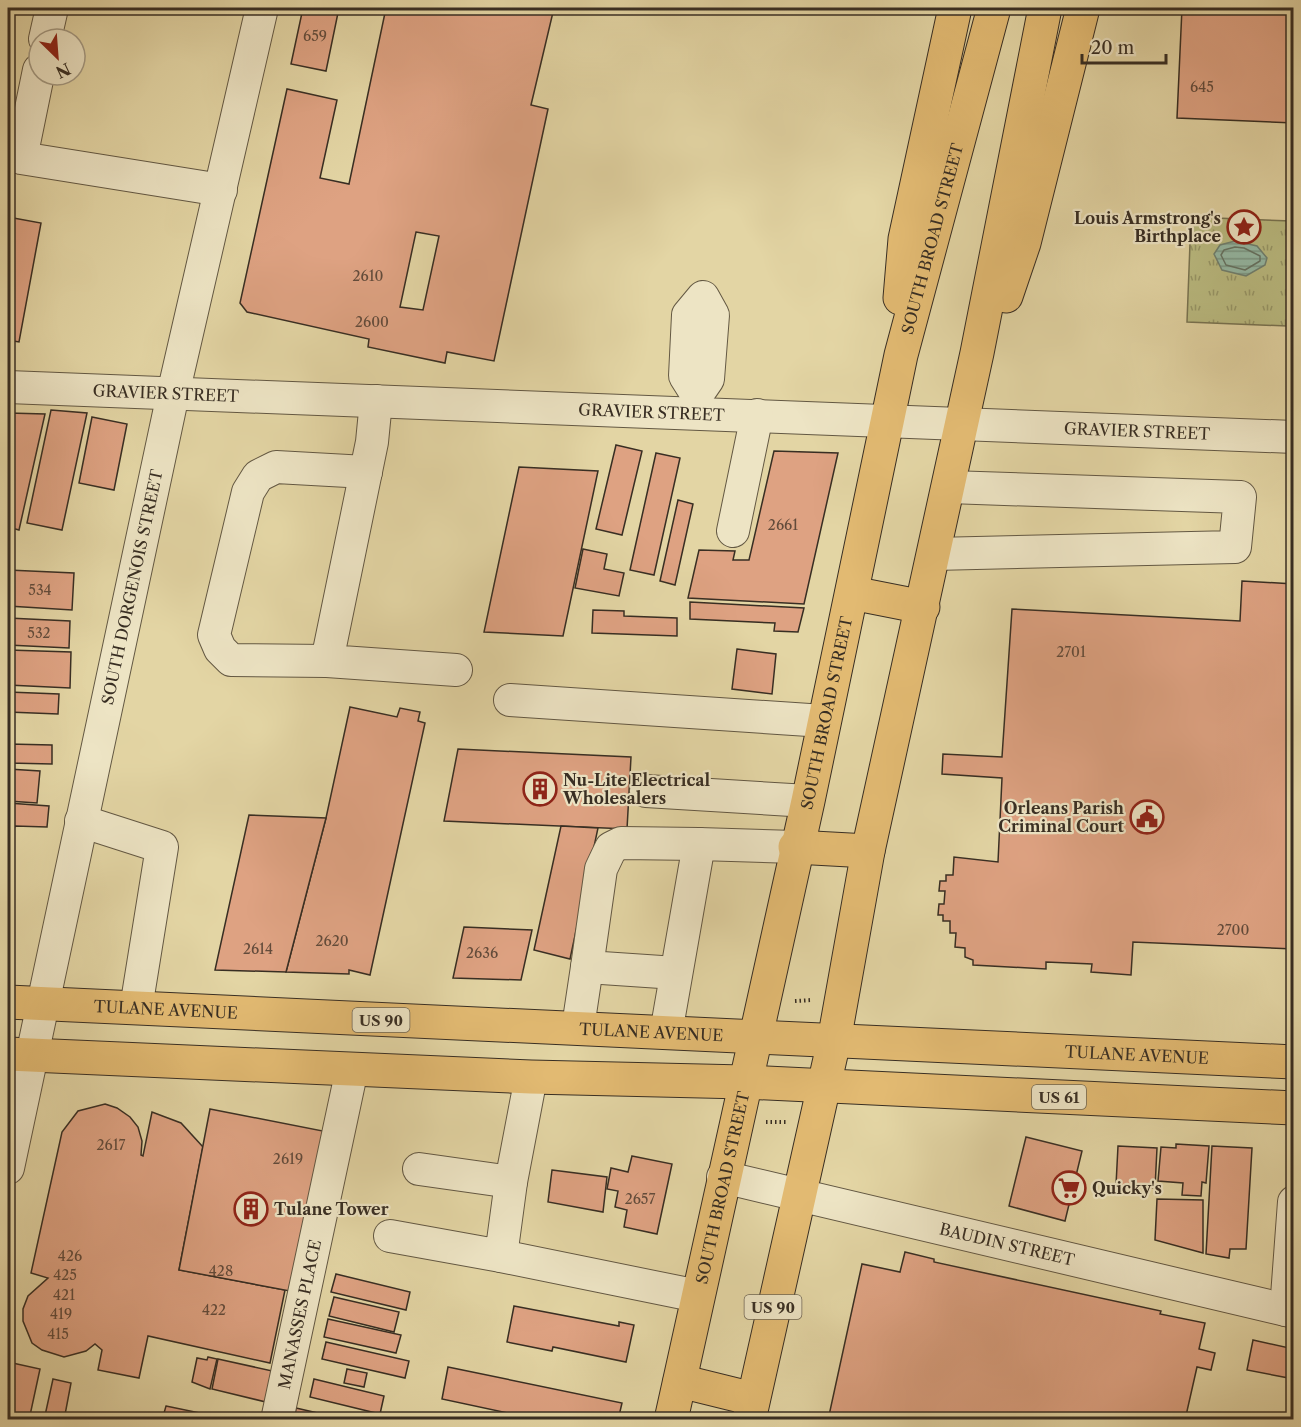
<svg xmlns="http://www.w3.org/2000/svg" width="1301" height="1427" font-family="'Libre Caslon Text',serif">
  <defs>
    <pattern id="grass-tufts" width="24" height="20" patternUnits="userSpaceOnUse" patternTransform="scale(1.5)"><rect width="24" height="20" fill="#babb81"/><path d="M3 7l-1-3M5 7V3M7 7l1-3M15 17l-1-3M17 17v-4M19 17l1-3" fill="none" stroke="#989869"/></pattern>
    <pattern id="water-rules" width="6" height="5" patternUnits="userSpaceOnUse" patternTransform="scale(1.5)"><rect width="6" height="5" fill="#95b9a5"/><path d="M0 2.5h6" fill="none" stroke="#7b9786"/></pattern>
  </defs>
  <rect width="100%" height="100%" fill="#e3d5a4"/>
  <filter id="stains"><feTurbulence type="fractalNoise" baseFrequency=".00333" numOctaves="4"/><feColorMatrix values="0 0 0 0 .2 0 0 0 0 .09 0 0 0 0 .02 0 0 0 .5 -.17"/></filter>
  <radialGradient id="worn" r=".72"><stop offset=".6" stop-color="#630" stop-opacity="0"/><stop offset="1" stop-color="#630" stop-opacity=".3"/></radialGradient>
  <!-- grass -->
  <polygon fill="url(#grass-tufts)" stroke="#797452" stroke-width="1.5" points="1191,217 1291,221 1287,326 1187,322"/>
  <!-- water -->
  <polygon fill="url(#water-rules)" stroke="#708171" stroke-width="1.5" points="1235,241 1257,246 1267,258 1265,265 1246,276 1222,270 1214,254 1220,245"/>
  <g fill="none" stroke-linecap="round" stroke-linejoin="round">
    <!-- shore -->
    <polygon stroke="#667464" stroke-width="1.5" points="1235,247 1244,248 1260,256 1260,261 1245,270 1226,265 1221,255 1224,250"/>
  </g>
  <!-- building -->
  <g fill="#dea282" stroke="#382e23" stroke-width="1.5" fill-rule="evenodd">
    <polygon points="303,8 339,8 326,71 291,64"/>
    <path d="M 386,8 L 554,8 L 531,105 L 548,109 L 494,361 L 447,352 L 445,363 L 368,347 L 369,339 L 247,312 L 240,303 L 287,89 L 337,100 L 320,178 L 349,184 ZM 416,232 L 439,236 L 423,310 L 400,307 Z"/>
    <polygon points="1182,8 1294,8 1294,123 1177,118"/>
    <polygon points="8,217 41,223 19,342 8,340"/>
    <polygon points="51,410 87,413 62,530 27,523"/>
    <polygon points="8,413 45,414 19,530 8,527"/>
    <polygon points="92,417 127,424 114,490 79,483"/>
    <polygon points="616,445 642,451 622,535 596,529"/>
    <polygon points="774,451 838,453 804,604 688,598 699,550 735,551 733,560 749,560"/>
    <polygon points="656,453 680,458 654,575 630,570"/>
    <polygon points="519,467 598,471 563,636 484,632"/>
    <polygon points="678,500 693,504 675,585 660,581"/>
    <polygon points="583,549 607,554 604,569 624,573 619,596 575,588"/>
    <polygon points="8,570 74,573 72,610 8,606"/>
    <polygon points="1242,581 1294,584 1294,949 1133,942 1131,975 1091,972 1092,964 1046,962 1046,969 973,965 973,960 965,957 965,948 955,947 956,933 950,933 950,921 943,921 943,915 938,915 939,904 944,904 945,891 939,891 940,881 946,881 946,875 953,875 954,857 998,862 1002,778 942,774 943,754 1002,757 1012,609 1240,621"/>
    <polygon points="690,602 804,608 798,632 774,631 775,623 690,619"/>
    <polygon points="593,610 624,611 624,616 677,618 677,636 592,633"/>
    <polygon points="8,618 70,621 69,648 8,645"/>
    <polygon points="737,649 776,654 772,694 732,689"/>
    <polygon points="8,650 71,652 70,688 8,685"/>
    <polygon points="8,692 59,694 58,714 8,712"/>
    <polygon points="350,707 397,717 400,708 420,712 418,721 425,723 370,975 349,970 349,974 286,972 326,818"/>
    <polygon points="8,744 52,745 52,764 8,763"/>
    <polygon points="458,749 631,757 627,829 444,821"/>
    <polygon points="8,769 40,771 37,803 8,801"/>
    <polygon points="8,803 49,806 47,827 15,826 8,848"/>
    <polygon points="249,815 326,818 286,972 215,970"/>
    <polygon points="561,826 598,828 570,959 534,950"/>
    <polygon points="464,927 532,930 521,980 453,978"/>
    <polygon points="105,1104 117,1108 130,1117 138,1127 142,1141 141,1155 143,1156 152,1112 181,1123 203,1147 179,1270 285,1290 270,1363 148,1336 139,1378 98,1370 102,1350 95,1344 86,1351 64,1357 42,1350 32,1343 23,1321 23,1309 28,1296 48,1278 31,1273 62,1132 78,1111"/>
    <polygon points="210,1109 328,1132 295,1292 179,1270"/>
    <polygon points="1026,1137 1082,1151 1065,1221 1009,1206"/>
    <polygon points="1176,1144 1209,1146 1206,1183 1202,1182 1201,1196 1182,1195 1183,1183 1158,1181 1161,1147 1176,1148"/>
    <polygon points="1118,1146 1157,1148 1155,1188 1116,1185"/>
    <polygon points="1212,1146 1252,1148 1246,1249 1230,1249 1229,1258 1206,1254"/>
    <polygon points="632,1156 672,1164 657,1234 624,1227 627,1210 615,1207 618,1191 607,1189 611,1168 628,1172"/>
    <polygon points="552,1170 607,1177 603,1212 548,1202"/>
    <polygon points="1157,1199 1203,1200 1203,1253 1155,1240"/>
    <polygon points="905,1252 934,1259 934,1262 1161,1311 1160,1314 1205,1323 1199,1349 1215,1353 1211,1370 1197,1367 1185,1420 828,1420 862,1264 900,1272"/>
    <polygon points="336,1274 410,1292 406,1310 331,1292"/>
    <polygon points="334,1297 399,1312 394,1332 329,1316"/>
    <polygon points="514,1306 619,1326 619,1322 634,1325 626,1362 553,1347 552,1351 507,1342"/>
    <polygon points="328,1319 401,1335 396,1353 324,1337"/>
    <polygon points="1253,1340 1294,1349 1294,1379 1247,1370"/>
    <polygon points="326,1342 409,1361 405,1378 322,1359"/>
    <polygon points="208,1357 217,1359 210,1389 192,1382 197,1358 207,1360"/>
    <polygon points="218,1359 277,1372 270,1403 212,1389"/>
    <polygon points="8,1362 40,1369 29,1420 8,1420"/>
    <polygon points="448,1367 622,1403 618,1420 541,1420 442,1399"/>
    <polygon points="347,1369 367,1373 364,1387 344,1383"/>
    <polygon points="53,1379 71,1383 64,1420 44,1420"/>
    <polygon points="314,1379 384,1396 380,1414 310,1397"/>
    <polygon points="166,1406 200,1413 198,1420 162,1420"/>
    <polygon points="296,1408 348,1420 294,1420"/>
  </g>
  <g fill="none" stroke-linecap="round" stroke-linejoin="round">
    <defs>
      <g id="minor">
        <polyline points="45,39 52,8"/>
        <polyline points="39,70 21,158 221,190"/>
        <path id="s1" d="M 8,387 L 1294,437"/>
        <polyline points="376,401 372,442 327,661 456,670"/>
        <polyline points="696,413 697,395 708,379 713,315 703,297 688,315 685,376 697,395"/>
        <polyline points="733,531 757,415"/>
        <polyline points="934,554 1235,547 1240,497 949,487"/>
        <polyline points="327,661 231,660 220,649 214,635 248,492 258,476 276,467 366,472"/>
        <polyline points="510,700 824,721"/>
        <polyline points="646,791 808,801"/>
        <polyline points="81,821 162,847 136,1008"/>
        <polyline points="676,973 587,967 601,869 611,848 621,843 699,844"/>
        <polyline points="578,1027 587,967"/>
        <polyline points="666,1033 699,844 795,847"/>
        <path id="s2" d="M 8,1168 L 173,394 L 262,8"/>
        <polyline points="419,1169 511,1182 531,1077"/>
        <path id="s3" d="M 723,1177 L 1294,1312"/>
        <polyline points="390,1236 501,1256 511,1182"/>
        <polyline points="501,1256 698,1296"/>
        <polyline points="1286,1310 1294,1202"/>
        <path id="s4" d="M 277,1420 L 352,1069"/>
      </g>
      <g id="major">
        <polyline points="1006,296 1024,243 1083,8"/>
        <polyline points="900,298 905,239 955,8"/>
        <polyline points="852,593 923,607"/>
        <polyline points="795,847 868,851"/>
        <path id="s5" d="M 8,1002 L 1294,1062"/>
        <polyline points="8,1054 531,1077 744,1082 1294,1108"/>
        <polyline points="680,1381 753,1399"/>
        <path id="s6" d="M 671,1420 L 808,801 L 901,355 L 994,8"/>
        <polyline points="749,1420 834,1041 868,851 977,353 1045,8"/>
      </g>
    </defs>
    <!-- minor casing -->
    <use href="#minor" stroke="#635843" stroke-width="34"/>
    <!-- major casing -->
    <use href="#major" stroke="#382e23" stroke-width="35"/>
    <!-- path -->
    <g stroke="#382e23" stroke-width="4" stroke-dasharray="1.5 3" stroke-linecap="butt">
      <polyline points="795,1001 812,1000"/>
      <polyline points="766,1122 786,1122"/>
    </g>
    <!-- minor -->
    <use href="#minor" stroke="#ede4c4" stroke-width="32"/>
    <!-- major -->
    <use href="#major" stroke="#e2ba72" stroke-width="33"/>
  </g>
  <!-- icons -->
  <defs>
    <symbol id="sight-ring" viewBox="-11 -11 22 22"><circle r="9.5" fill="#ede4c4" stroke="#8f2418" stroke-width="1.5"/><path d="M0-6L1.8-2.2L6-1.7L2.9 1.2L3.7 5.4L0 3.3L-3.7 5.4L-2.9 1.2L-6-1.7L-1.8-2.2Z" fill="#8f2418"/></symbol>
    <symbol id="building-ring" viewBox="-11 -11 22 22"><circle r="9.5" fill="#ede4c4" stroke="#8f2418" stroke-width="1.5"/><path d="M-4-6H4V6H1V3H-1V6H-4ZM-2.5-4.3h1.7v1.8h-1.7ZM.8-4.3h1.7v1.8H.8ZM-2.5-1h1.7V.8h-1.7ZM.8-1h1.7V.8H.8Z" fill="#8f2418"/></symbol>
    <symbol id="civic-ring" viewBox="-11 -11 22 22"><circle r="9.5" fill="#ede4c4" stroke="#8f2418" stroke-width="1.5"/><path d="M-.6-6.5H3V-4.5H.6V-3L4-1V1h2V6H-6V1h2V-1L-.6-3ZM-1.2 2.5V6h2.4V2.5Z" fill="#8f2418"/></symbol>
    <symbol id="supermarket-ring" viewBox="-11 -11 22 22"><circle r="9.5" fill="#ede4c4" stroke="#8f2418" stroke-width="1.5"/><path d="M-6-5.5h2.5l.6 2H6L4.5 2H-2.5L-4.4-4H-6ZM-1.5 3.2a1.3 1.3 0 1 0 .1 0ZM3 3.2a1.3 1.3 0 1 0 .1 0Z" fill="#8f2418"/></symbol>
  </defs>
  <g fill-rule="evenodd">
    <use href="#sight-ring" x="1225" y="208" width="38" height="38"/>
    <use href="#building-ring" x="521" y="770" width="38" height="38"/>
    <use href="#civic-ring" x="1128" y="798" width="38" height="38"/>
    <use href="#supermarket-ring" x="1050" y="1169" width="38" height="38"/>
    <use href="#building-ring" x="232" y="1190" width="38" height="38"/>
  </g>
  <g text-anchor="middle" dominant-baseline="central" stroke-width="4.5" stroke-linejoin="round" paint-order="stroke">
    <!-- number labels -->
    <g font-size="14" fill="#624b3b">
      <text x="315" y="36">659</text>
      <text x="1202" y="87">645</text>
      <text x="368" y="276">2610</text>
      <text x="372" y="322">2600</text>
      <text x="783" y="525">2661</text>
      <text x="40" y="590">534</text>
      <text x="39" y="633">532</text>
      <text x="1071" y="652">2701</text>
      <text x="1233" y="930">2700</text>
      <text x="332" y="941">2620</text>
      <text x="258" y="949">2614</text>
      <text x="482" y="953">2636</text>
      <text x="111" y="1145">2617</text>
      <text x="288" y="1159">2619</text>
      <text x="640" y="1199">2657</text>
      <text x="70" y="1256">426</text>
      <text x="221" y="1271">428</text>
      <text x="65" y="1275">425</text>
      <text x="64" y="1295">421</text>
      <text x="214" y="1310">422</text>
      <text x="61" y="1314">419</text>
      <text x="58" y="1334">415</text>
    </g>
    <!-- shield labels -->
    <g fill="#ede4c4" stroke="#6e6553" stroke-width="1.5">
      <rect x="352.5" y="1008" width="57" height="24" rx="4.5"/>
      <rect x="1032" y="1085" width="54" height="24" rx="4.5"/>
      <rect x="744.5" y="1295" width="57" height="24" rx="4.5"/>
    </g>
    <g font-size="15" font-weight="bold" fill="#382e23">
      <text x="381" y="1020">US 90</text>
      <text x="1059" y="1097">US 61</text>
      <text x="773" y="1307">US 90</text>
    </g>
    <!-- poi labels -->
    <g font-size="16" font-weight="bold" fill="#382e23" stroke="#ede4c4" text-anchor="start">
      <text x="1221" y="218" text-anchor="end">Louis Armstrong's<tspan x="1221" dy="18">Birthplace</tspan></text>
      <text x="563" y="780">Nu-Lite Electrical<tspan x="563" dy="18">Wholesalers</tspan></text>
      <text x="1124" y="808" text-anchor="end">Orleans Parish<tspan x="1124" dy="18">Criminal Court</tspan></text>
      <text x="1092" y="1188">Quicky's</text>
      <text x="274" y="1209">Tulane Tower</text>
    </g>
    <!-- street labels -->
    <g font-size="16" fill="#382e23" stroke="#ede4c4">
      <text stroke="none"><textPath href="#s6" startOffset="1210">SOUTH BROAD STREET</textPath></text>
      <text stroke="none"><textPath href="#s1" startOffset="158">GRAVIER STREET</textPath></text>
      <text stroke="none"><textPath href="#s1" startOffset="644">GRAVIER STREET</textPath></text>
      <text stroke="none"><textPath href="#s1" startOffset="1130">GRAVIER STREET</textPath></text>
      <text stroke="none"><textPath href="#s2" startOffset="594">SOUTH DORGENOIS STREET</textPath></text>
      <text stroke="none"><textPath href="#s6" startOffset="724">SOUTH BROAD STREET</textPath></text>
      <text stroke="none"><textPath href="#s5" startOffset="158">TULANE AVENUE</textPath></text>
      <text stroke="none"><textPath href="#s5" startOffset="644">TULANE AVENUE</textPath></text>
      <text stroke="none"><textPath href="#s5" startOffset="1130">TULANE AVENUE</textPath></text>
      <text stroke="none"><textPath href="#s6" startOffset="238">SOUTH BROAD STREET</textPath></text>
      <text stroke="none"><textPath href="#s3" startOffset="292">BAUDIN STREET</textPath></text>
      <text stroke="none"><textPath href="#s4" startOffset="108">MANASSES PLACE</textPath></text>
    </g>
  </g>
  <!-- margin -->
  <rect width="1301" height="1427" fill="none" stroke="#e3d5a4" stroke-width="30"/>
  <rect x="9" y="9" width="1283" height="1409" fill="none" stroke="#382e23" stroke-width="3"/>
  <rect x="15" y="15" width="1271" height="1397" fill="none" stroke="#382e23" stroke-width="1.5"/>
  <!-- north arrow -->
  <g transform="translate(57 57) rotate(155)"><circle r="28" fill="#ede4c4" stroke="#a59b84" stroke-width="1.5"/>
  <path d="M0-4.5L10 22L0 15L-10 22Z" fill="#8f2418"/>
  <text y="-9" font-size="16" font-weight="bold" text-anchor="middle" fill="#382e23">N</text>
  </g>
  <!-- scale -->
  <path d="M1082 54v9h84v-9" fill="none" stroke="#382e23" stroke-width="3"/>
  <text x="1091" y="54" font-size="18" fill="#382e23" stroke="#ede4c4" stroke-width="4.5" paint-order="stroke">20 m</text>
  <rect width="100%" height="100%" filter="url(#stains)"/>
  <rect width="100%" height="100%" fill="url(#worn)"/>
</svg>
